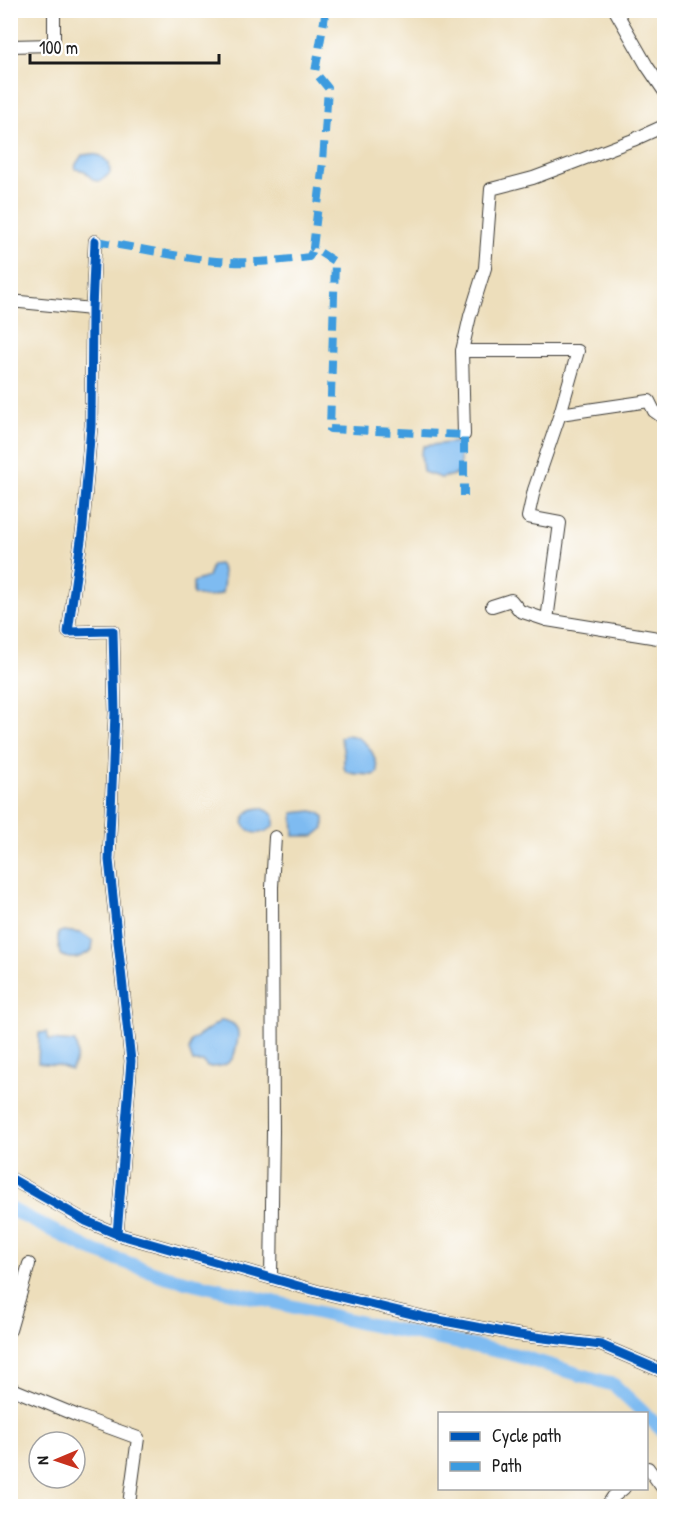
<svg xmlns="http://www.w3.org/2000/svg" width="675" height="1517" font-family="'Patrick Hand',sans-serif">
  <rect width="100%" height="100%" fill="#fff"/>
  <filter id="ink" filterUnits="userSpaceOnUse"><feTurbulence type="fractalNoise" baseFrequency=".0167" numOctaves="2"/><feDisplacementMap in="SourceGraphic" scale="12" xChannelSelector="R" yChannelSelector="G"/><feConvolveMatrix kernelMatrix="1 2 1 2 8 2 1 2 1" color-interpolation-filters="sRGB"/></filter>
  <filter id="wash" filterUnits="userSpaceOnUse"><feTurbulence type="fractalNoise" baseFrequency=".008" numOctaves="4" result="noise"/><feDisplacementMap in="SourceGraphic" scale="24" xChannelSelector="R" yChannelSelector="G"/><feGaussianBlur stdDeviation="1.35" result="paint"/><feColorMatrix in="noise" values="0 0 0 0 0 0 0 0 0 0 0 0 0 0 0 0 0 1.4 0 .05"/><feComposite in="paint" operator="in"/></filter>
  <g filter="url(#wash)">
    <rect width="100%" height="100%" fill="#eddebb"/>
    <!-- water -->
    <g fill="#7ebbf1" stroke="#4d6c86" stroke-width="1.5">
      <path d="M 92,154 L 101,156 L 109,163 L 110,173 C 99,184 95,184 85,171 L 75,169 L 76,164 L 82,155 Z"/>
      <path d="M 456,442 C 462,452 461,463 457,474 L 441,478 L 423,472 L 421,453 L 424,446 Z"/>
      <path d="M 219,564 C 226,572 224,584 222,593 C 211,598 204,598 193,594 L 193,582 L 208,577 L 212,565 Z"/>
      <path d="M 344,735 C 365,734 376,754 378,772 L 374,775 C 328,774 352,769 340,738 Z"/>
      <path d="M 261,808 L 268,811 L 274,816 L 274,826 C 263,835 250,837 243,823 C 246,812 249,809 261,808 Z"/>
      <polygon points="312,811 320,813 324,818 324,828 314,836 294,836 293,813"/>
      <path d="M 63,931 L 81,933 L 93,941 L 92,950 C 79,958 75,961 60,955 L 58,940 L 58,933 Z"/>
      <path d="M 222,1020 C 240,1023 240,1032 236,1048 C 235,1053 234,1058 230,1061 C 224,1067 215,1067 207,1067 L 203,1062 L 193,1062 L 189,1051 L 191,1041 Z"/>
      <path d="M 47,1032 L 49,1040 L 75,1042 C 79,1053 77,1060 71,1070 L 56,1065 L 38,1063 L 39,1033 Z"/>
    </g>
    <g fill="none" stroke-linecap="round" stroke-linejoin="round">
      <!-- canal -->
      <g stroke="#7ebbf1" stroke-width="14">
        <polyline points="10,1209 89,1249 164,1276 362,1323 512,1354 614,1385 645,1414"/>
        <polyline points="646,1415 664,1432"/>
      </g>
    </g>
  </g>
  <g filter="url(#ink)">
    <g fill="none" stroke-linecap="round" stroke-linejoin="round">
      <defs>
        <g id="street">
          <polyline points="615,10 647,66 664,91"/>
          <polyline points="10,46 54,45 54,10"/>
          <polyline points="95,241 92,309 91,426 83,526 68,632 113,631 115,713 109,860 131,1061 117,1234"/>
          <polyline points="10,301 92,309"/>
          <polyline points="462,351 470,316 485,268 491,189 533,178 557,169 633,140 664,126"/>
          <polyline points="560,414 649,401 654,411 664,418"/>
          <polyline points="464,435 462,351 578,351 560,414 534,490 528,517 560,523 547,620"/>
          <polyline points="492,606 511,600 520,611 547,620 664,639"/>
          <polyline points="10,1178 86,1221 117,1234 316,1291 428,1318 519,1335 601,1345 664,1372"/>
          <polyline points="271,1278 273,1132 272,887 275,837"/>
          <polyline points="10,1330 29,1264"/>
          <polyline points="10,1388 78,1416 138,1438 129,1504 129,1506"/>
          <polyline points="646,1470 648,1468 664,1490"/>
          <polyline points="607,1506 613,1497 624,1488"/>
        </g>
      </defs>
      <!-- street casing -->
      <use href="#street" stroke="#3b3934" stroke-width="14"/>
      <!-- street -->
      <use href="#street" stroke="#fff" stroke-width="12"/>
      <!-- quiet -->
      <g stroke="#3c9bdf" stroke-width="8" stroke-dasharray="15 8" stroke-linecap="butt">
        <polyline points="326,10 315,72 328,88 323,162 313,248 335,262 330,429 464,435 464,496"/>
        <path d="M 95,241 C 136,247 175,257 216,261 C 247,264 279,261 309,257 L 312,252 L 313,248"/>
      </g>
      <defs>
        <g id="cycleway">
          <polyline points="95,241 92,309 91,426 83,526 68,632 113,631 115,713 109,860 131,1061 117,1234"/>
          <polyline points="10,1178 86,1221 117,1234 316,1291 428,1318 519,1335 601,1345 664,1372"/>
        </g>
      </defs>
      <!-- cycleway casing -->
      <use href="#cycleway" stroke="#fff" stroke-width="13"/>
      <!-- cycleway -->
      <use href="#cycleway" stroke="#0057b8" stroke-width="9"/>
    </g>
  </g>
  <!-- margin -->
  <rect width="675" height="1517" fill="none" stroke="#fff" stroke-width="36"/>
  <!-- legend -->
  <rect x="438" y="1412" width="210" height="78" fill="#ffffff" stroke="#a4a4a4" stroke-width="1.5"/>
  <rect x="450" y="1432" width="30" height="9" fill="#0057b8" stroke="#a4a4a4" stroke-width="1.5"/>
  <text x="492" y="1442" font-size="18" fill="#1c1c1c">Cycle path</text>
  <rect x="450" y="1462" width="30" height="9" fill="#3c9bdf" stroke="#a4a4a4" stroke-width="1.5"/>
  <text x="492" y="1472" font-size="18" fill="#1c1c1c">Path</text>
  <!-- north arrow -->
  <g transform="translate(57 1460) rotate(268)"><circle r="28" fill="#ffffff" stroke="#a4a4a4" stroke-width="1.5"/>
  <path d="M0-4.5L10 22L0 15L-10 22Z" fill="#c8321e"/>
  <text y="-9" font-size="16" font-weight="bold" text-anchor="middle" fill="#1c1c1c">N</text>
  </g>
  <!-- scale -->
  <path d="M30 54v9h189v-9" fill="none" stroke="#1c1c1c" stroke-width="3"/>
  <text x="39" y="54" font-size="18" fill="#1c1c1c" stroke="#ffffff" stroke-width="4.5" paint-order="stroke">100 m</text>
</svg>
